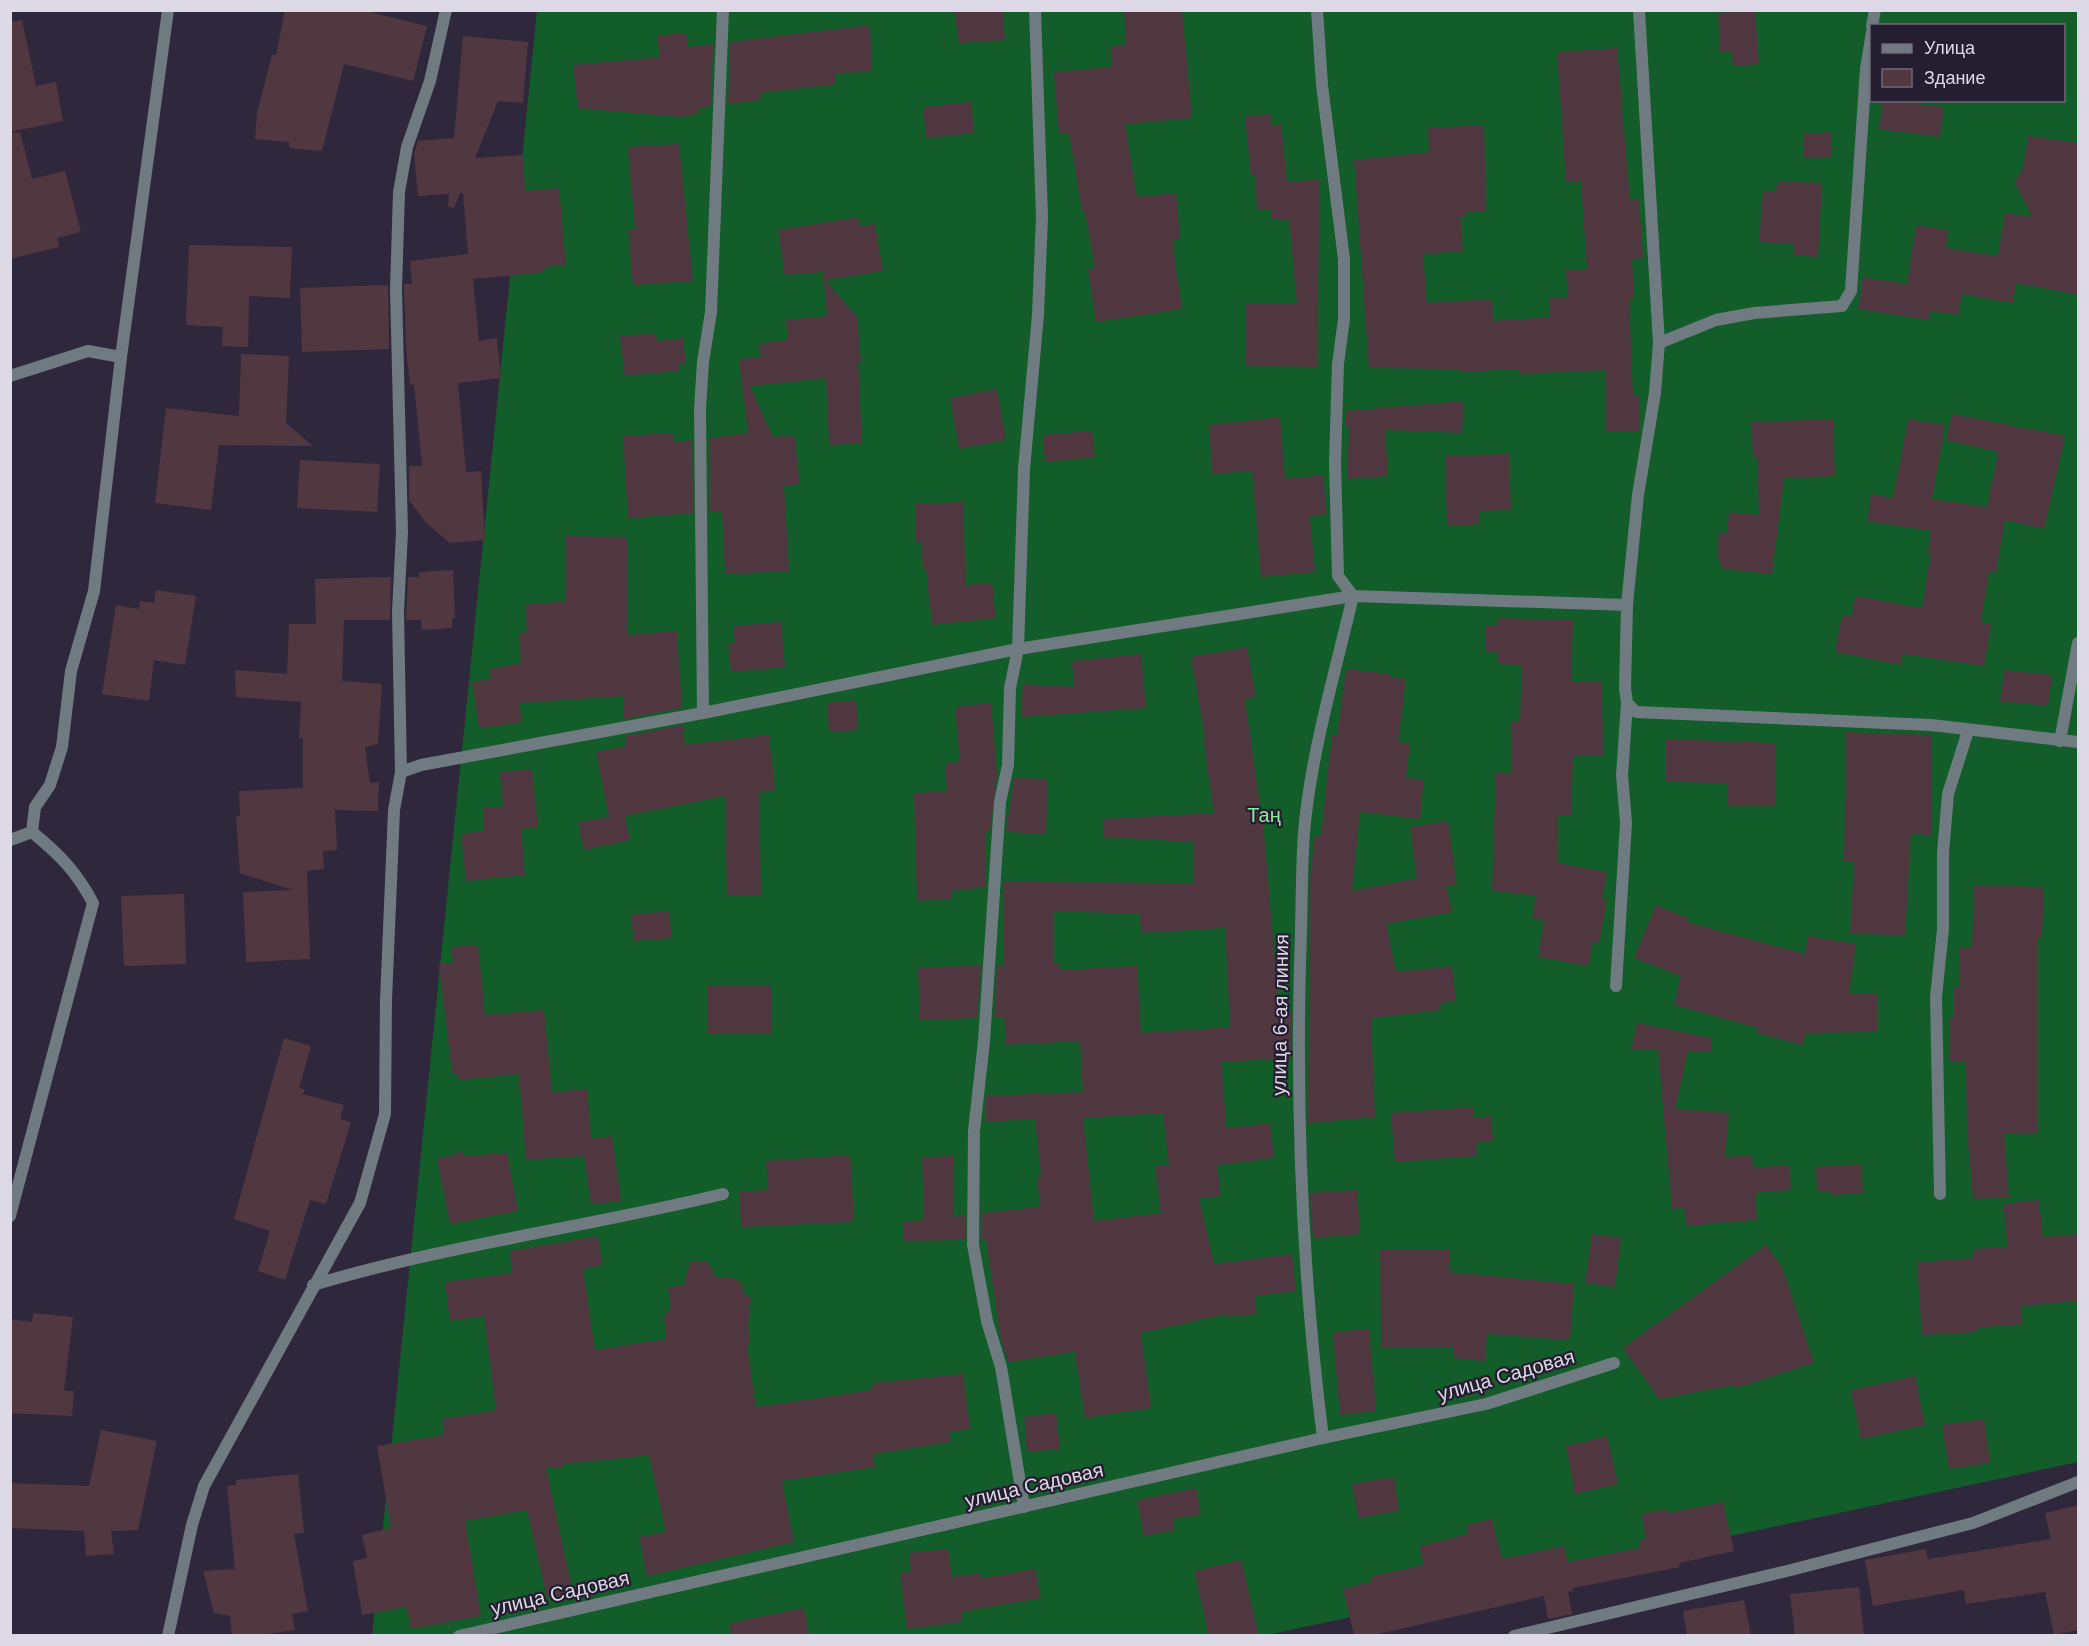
<svg xmlns="http://www.w3.org/2000/svg" width="2089" height="1646" font-family="Arial,sans-serif">
  <rect width="100%" height="100%" fill="#2f273b"/>
  <!-- garden -->
  <path fill="#125d2a" fill-rule="evenodd" d="M 537,11 L 2078,11 L 2078,1462 L 1267,1635 L 372,1636 ZM 1872,26 L 2064,26 L 2064,100 L 1872,100 Z"/>
  <!-- building -->
  <g fill="#513840" fill-rule="evenodd">
    <polygon points="285,10 361,10 427,26 413,81 344,64 322,151 289,148 289,142 255,139 257,113 272,55 276,55"/>
    <polygon points="954,10 1003,10 1005,40 959,43"/>
    <polygon points="1124,10 1182,10 1192,118 1125,124 1137,197 1176,193 1180,240 1174,240 1173,247 1182,309 1096,322 1088,269 1095,268 1085,211 1082,211 1069,133 1059,134 1054,72 1112,67 1110,47 1126,45"/>
    <polygon points="1755,10 1759,64 1733,66 1732,51 1720,52 1718,13"/>
    <polygon points="22,20 36,86 56,82 63,121 10,132 10,22"/>
    <polygon points="870,25 872,72 835,73 836,84 760,93 761,100 728,104 730,42"/>
    <polygon points="686,33 688,47 713,44 711,106 698,108 699,113 680,117 578,108 573,65 660,57 657,36"/>
    <polygon points="463,36 528,42 523,103 498,101 475,158 523,155 525,191 559,188 566,265 544,267 545,272 473,279 479,341 497,338 501,378 458,383 466,472 481,471 485,540 450,543 426,523 409,500 409,466 422,466 414,384 410,385 406,349 404,289 404,284 412,284 410,261 468,254 463,193 460,193 454,208 448,207 449,194 418,196 414,154 418,141 454,138"/>
    <polygon points="1617,48 1630,200 1639,199 1643,258 1632,259 1634,298 1629,299 1633,396 1639,396 1640,432 1606,432 1605,370 1519,374 1519,369 1461,372 1461,369 1369,368 1354,160 1429,152 1428,128 1484,125 1486,212 1465,212 1465,217 1460,217 1463,251 1423,254 1427,303 1492,299 1493,321 1550,317 1549,298 1568,297 1566,270 1587,269 1581,181 1566,182 1557,52"/>
    <polygon points="1883,100 1944,107 1940,137 1879,129"/>
    <polygon points="971,102 974,133 926,138 923,107"/>
    <polygon points="1271,114 1272,126 1281,124 1287,182 1320,179 1317,367 1245,366 1246,304 1297,304 1289,219 1272,220 1272,209 1257,210 1255,176 1251,176 1245,116"/>
    <polygon points="20,132 32,179 65,171 81,232 57,238 59,247 10,259 10,133"/>
    <polygon points="1831,132 1832,158 1804,158 1803,134"/>
    <polygon points="2028,136 2079,143 2079,295 2016,283 2013,303 1962,294 1958,315 1930,311 1929,320 1858,309 1863,277 1907,284 1916,225 1948,230 1946,248 1998,256 2005,213 2032,217 2015,182 2023,168"/>
    <polygon points="679,144 693,281 633,285 628,229 635,229 628,147"/>
    <polygon points="1777,181 1822,183 1818,257 1793,255 1793,244 1759,242 1763,191 1776,192"/>
    <polygon points="858,217 860,226 875,224 883,271 825,280 857,317 861,364 858,364 862,443 829,445 826,378 750,386 773,437 794,435 800,484 784,486 789,571 725,574 722,511 709,512 709,438 748,433 739,359 761,357 759,344 788,340 786,320 827,316 823,272 785,275 778,230"/>
    <polygon points="189,245 292,247 290,298 249,296 248,347 222,346 223,327 186,325"/>
    <polygon points="388,285 389,349 302,352 300,288"/>
    <polygon points="656,333 657,341 683,338 686,364 678,365 679,371 625,376 620,336"/>
    <polygon points="241,354 289,356 286,423 313,446 219,445 211,510 155,503 166,408 239,416"/>
    <polygon points="997,389 1006,440 959,449 950,398"/>
    <polygon points="1464,401 1462,433 1385,430 1388,476 1347,479 1349,428 1345,428 1345,411"/>
    <polygon points="1952,414 2065,436 2044,529 2005,520 1996,572 1989,571 1981,622 1991,624 1984,666 1903,654 1901,665 1835,652 1842,615 1851,617 1856,596 1922,608 1931,553 1928,553 1931,531 1867,521 1871,494 1893,498 1908,419 1945,425 1932,499 1987,507 1998,452 1946,440"/>
    <polygon points="1280,417 1285,479 1323,475 1327,514 1310,516 1315,572 1261,577 1252,471 1212,474 1209,425"/>
    <polygon points="1833,419 1835,476 1784,478 1772,574 1723,569 1717,555 1719,532 1727,533 1729,512 1759,515 1757,458 1753,458 1751,422"/>
    <polygon points="1092,431 1095,457 1045,462 1043,435"/>
    <polygon points="673,433 674,442 692,440 693,513 628,518 623,436"/>
    <polygon points="1509,454 1511,510 1479,511 1480,524 1447,526 1445,456"/>
    <polygon points="300,460 380,464 377,512 297,508"/>
    <polygon points="963,502 966,585 992,583 996,618 932,625 926,569 923,569 921,542 916,543 915,504"/>
    <polygon points="565,536 627,537 627,635 677,631 682,708 624,719 623,696 519,703 522,722 479,728 472,682 491,679 489,669 521,663 519,633 527,632 525,605 565,601"/>
    <polygon points="453,570 455,618 452,618 452,628 422,630 421,620 406,620 408,577 419,577 419,572"/>
    <polygon points="391,577 390,620 344,620 342,681 382,684 378,744 365,747 370,783 379,782 378,811 335,810 337,850 323,851 324,869 307,871 310,959 246,962 243,892 292,890 240,873 236,816 240,816 239,791 303,788 303,738 299,738 301,702 236,697 235,670 287,674 289,624 316,624 315,579"/>
    <polygon points="156,590 196,596 185,665 154,660 149,701 102,694 116,605 139,609 140,601 154,603"/>
    <polygon points="1498,618 1573,620 1571,682 1602,682 1603,755 1573,756 1571,815 1558,815 1557,863 1607,872 1602,899 1607,899 1599,943 1593,941 1588,966 1538,957 1544,921 1532,918 1536,896 1492,890 1496,772 1512,773 1511,721 1520,721 1522,665 1497,664 1497,652 1485,652 1485,625 1498,625"/>
    <polygon points="781,622 785,667 731,672 728,644 735,644 733,626"/>
    <path d="M 1247,647 L 1256,697 L 1245,699 L 1264,833 L 1279,1010 L 1291,1011 L 1291,1058 L 1222,1062 L 1226,1128 L 1270,1123 L 1274,1158 L 1217,1165 L 1221,1196 L 1199,1198 L 1214,1264 L 1292,1254 L 1296,1291 L 1255,1296 L 1257,1314 L 1227,1317 L 1227,1314 L 1141,1333 L 1151,1408 L 1085,1418 L 1075,1352 L 1008,1362 L 1001,1340 L 986,1240 L 981,1240 L 982,1213 L 1040,1207 L 1037,1175 L 1041,1175 L 1035,1119 L 986,1122 L 986,1096 L 1083,1092 L 1080,1041 L 1006,1045 L 1004,1017 L 994,1018 L 997,965 L 1003,965 L 1004,882 L 1193,883 L 1194,842 L 1104,837 L 1104,819 L 1214,813 L 1203,737 L 1205,737 L 1191,657 ZM 1053,911 L 1140,914 L 1141,933 L 1225,928 L 1230,1027 L 1141,1033 L 1137,966 L 1060,970 L 1060,963 L 1053,964 ZM 1163,1113 L 1169,1165 L 1155,1166 L 1161,1213 L 1094,1221 L 1083,1118 Z"/>
    <polygon points="1141,654 1146,708 1021,717 1023,684 1074,687 1072,661"/>
    <polygon points="1346,669 1390,674 1389,677 1406,679 1398,742 1410,743 1406,778 1424,779 1420,819 1360,812 1352,891 1417,878 1410,827 1448,821 1457,886 1446,885 1452,912 1386,924 1396,972 1452,966 1456,1001 1440,1003 1441,1010 1371,1018 1375,1117 1308,1123 1310,877 1315,835 1321,836 1332,735 1337,735"/>
    <polygon points="2004,670 2052,675 2048,706 2000,701"/>
    <polygon points="856,700 858,730 829,732 827,703"/>
    <polygon points="991,703 997,775 990,831 985,831 986,887 952,891 952,899 917,901 914,793 947,791 945,763 960,762 955,707"/>
    <polygon points="683,725 685,745 769,735 775,790 759,792 761,895 727,896 725,796 625,816 630,840 584,850 578,822 609,817 596,752 626,746 625,736"/>
    <polygon points="1846,732 1932,735 1932,835 1911,834 1905,936 1850,933 1854,862 1844,862"/>
    <polygon points="1666,739 1776,743 1775,806 1727,805 1728,784 1666,781"/>
    <polygon points="532,769 538,827 521,829 525,875 466,881 461,834 483,831 484,808 503,807 500,772"/>
    <polygon points="1014,778 1048,779 1046,834 1006,832"/>
    <polygon points="1974,885 2044,887 2042,938 2037,938 2037,1134 2004,1134 2009,1197 1973,1199 1967,1131 1966,1061 1949,1061 1949,1017 1954,1017 1954,987 1959,987 1959,948 1972,948"/>
    <polygon points="184,894 186,964 124,966 121,896"/>
    <polygon points="1656,905 1688,918 1687,922 1805,954 1808,936 1856,944 1849,994 1877,994 1877,1032 1806,1033 1803,1045 1757,1033 1758,1028 1674,1005 1681,976 1634,958"/>
    <polygon points="669,911 672,938 634,941 631,915"/>
    <polygon points="478,945 485,1015 544,1010 552,1092 587,1089 591,1139 612,1136 621,1201 591,1204 584,1156 526,1160 519,1074 458,1080 458,1073 452,1073 439,964 453,963 451,947"/>
    <polygon points="981,966 977,1018 920,1020 918,967"/>
    <rect x="708" y="985" width="64" height="48"/>
    <polygon points="1637,1023 1712,1038 1711,1052 1688,1051 1675,1109 1729,1113 1725,1157 1752,1155 1753,1168 1789,1165 1791,1190 1755,1193 1757,1220 1686,1226 1684,1208 1672,1209 1658,1050 1631,1050"/>
    <polygon points="284,1038 311,1046 299,1088 305,1089 303,1094 344,1105 340,1119 351,1122 326,1204 310,1200 285,1280 258,1271 270,1231 234,1219"/>
    <polygon points="1473,1107 1474,1118 1491,1116 1493,1141 1476,1143 1477,1156 1395,1162 1391,1113"/>
    <polygon points="464,1151 464,1156 507,1153 518,1211 450,1224 437,1159"/>
    <polygon points="850,1155 854,1222 741,1227 739,1192 768,1190 766,1161"/>
    <polygon points="953,1156 954,1217 965,1215 965,1240 904,1241 903,1222 924,1220 922,1157"/>
    <polygon points="1861,1164 1863,1193 1832,1195 1832,1191 1817,1192 1816,1167"/>
    <polygon points="1357,1190 1360,1234 1313,1238 1310,1193"/>
    <polygon points="2039,1200 2043,1237 2079,1234 2079,1301 2021,1306 2023,1324 1977,1328 1978,1332 1922,1335 1917,1262 1974,1258 1973,1249 2008,1247 2003,1204"/>
    <polygon points="1592,1234 1621,1238 1615,1287 1585,1283"/>
    <polygon points="598,1236 602,1265 583,1269 595,1350 666,1339 664,1316 671,1308 668,1287 684,1285 690,1262 708,1262 715,1277 733,1278 742,1283 744,1294 751,1298 748,1325 750,1344 747,1344 756,1407 873,1390 872,1383 963,1374 970,1429 950,1432 951,1442 873,1454 875,1467 782,1481 794,1542 647,1576 639,1537 666,1532 649,1455 564,1464 564,1467 546,1468 573,1592 547,1598 527,1510 465,1521 481,1616 411,1629 407,1607 362,1615 353,1561 367,1558 362,1535 391,1528 377,1446 444,1435 442,1419 496,1410 484,1316 450,1321 445,1282 512,1273 510,1251"/>
    <polygon points="1766,1245 1783,1269 1814,1363 1736,1388 1735,1385 1659,1399 1623,1348"/>
    <polygon points="1380,1249 1450,1249 1450,1272 1574,1284 1570,1340 1487,1334 1485,1361 1453,1358 1454,1347 1381,1347"/>
    <polygon points="33,1313 73,1317 64,1391 74,1391 72,1416 10,1413 10,1319 32,1322"/>
    <polygon points="1369,1329 1376,1411 1340,1415 1333,1332"/>
    <polygon points="1915,1376 1925,1425 1861,1439 1851,1390"/>
    <polygon points="1056,1413 1060,1449 1027,1452 1024,1417"/>
    <polygon points="1984,1419 1990,1463 1949,1469 1942,1425"/>
    <polygon points="101,1430 157,1441 138,1530 111,1531 114,1554 86,1556 84,1531 10,1528 10,1483 89,1486"/>
    <polygon points="1607,1436 1618,1484 1575,1494 1566,1446"/>
    <polygon points="298,1474 304,1533 294,1534 308,1611 292,1614 295,1630 262,1635 232,1635 230,1616 214,1613 203,1571 235,1569 227,1486 236,1485 236,1480"/>
    <polygon points="1394,1477 1399,1511 1358,1518 1352,1484"/>
    <polygon points="1196,1488 1201,1514 1173,1519 1175,1530 1144,1536 1137,1500"/>
    <polygon points="1723,1502 1734,1551 1679,1563 1680,1567 1573,1588 1573,1591 1568,1592 1572,1614 1548,1619 1544,1596 1374,1635 1354,1635 1343,1589 1372,1582 1370,1577 1424,1565 1419,1546 1468,1534 1466,1525 1492,1519 1502,1559 1564,1546 1568,1562 1640,1548 1638,1541 1646,1539 1641,1514 1668,1509 1669,1513"/>
    <polygon points="2079,1505 2079,1630 2054,1635 2045,1592 1966,1604 1964,1590 1873,1606 1865,1560 1926,1549 1928,1559 2051,1539 2045,1513"/>
    <polygon points="948,1549 952,1577 981,1573 982,1578 1035,1569 1041,1598 961,1612 962,1622 907,1629 900,1573 911,1572 909,1553"/>
    <polygon points="1241,1560 1259,1635 1209,1635 1194,1571"/>
    <polygon points="1859,1587 1864,1635 1795,1635 1790,1594"/>
    <polygon points="1744,1600 1751,1635 1687,1635 1683,1611"/>
    <polygon points="804,1608 809,1635 731,1635 730,1623"/>
  </g>
  <g fill="none" stroke-linecap="round" stroke-linejoin="round">
    <!-- street -->
    <g stroke="#6f7b81" stroke-width="12">
      <polyline points="1872,26 1875,10"/>
      <polyline points="1659,343 1716,320 1754,313 1842,306 1851,291 1866,69 1872,32"/>
      <polyline points="10,376 88,351 121,357"/>
      <polyline points="1627,605 1638,495 1655,393 1659,343 1639,10"/>
      <polyline points="703,713 700,409 703,362 711,312 723,10"/>
      <polyline points="2060,741 2078,643"/>
      <polyline points="401,772 421,765 703,713 1018,649 1353,596 1338,576 1335,462 1338,364 1344,319 1344,259 1322,85 1317,10"/>
      <polyline points="32,832 35,807 50,785 62,747 71,671 94,591 121,357 168,10"/>
      <polyline points="10,840 32,832"/>
      <polyline points="1616,986 1626,823 1622,775 1627,703"/>
      <polyline points="1940,1194 1936,997 1943,929 1943,853 1948,794 1968,731"/>
      <path d="M 10,1216 L 93,903 C 76,871 60,855 32,832"/>
      <path d="M 313,1285 C 447,1245 587,1227 723,1194"/>
      <path d="M 1323,1438 C 1303,1281 1296,1122 1300,963 C 1302,919 1301,875 1304,832 C 1311,753 1335,673 1353,596 L 1627,605 L 1625,688 L 1627,703 L 1636,712 L 1931,725 L 2078,742"/>
      <polyline points="1024,1507 1001,1367 987,1321 973,1245 974,1131 984,1041 1000,802 1008,765 1010,688 1018,649 1024,469 1038,315 1042,217 1035,10"/>
      <polyline points="168,1636 192,1525 204,1486 360,1203 385,1114 386,1000 394,810 401,772 398,612 402,532 396,289 399,192 407,147 430,81 446,10"/>
      <polyline points="459,1636 1323,1438 1486,1404 1614,1363"/>
      <polyline points="1514,1636 1787,1571 1973,1523 2078,1482"/>
    </g>
  </g>
  <g text-anchor="middle" dominant-baseline="central" stroke-width="4.5" stroke-linejoin="round" paint-order="stroke">
    <!-- park labels -->
    <g font-size="20" fill="#88ea9c" stroke="#251d30">
      <text x="1264" y="815">Таң</text>
    </g>
    <!-- street labels -->
    <g font-size="20" fill="#ddd9e6" stroke="#251d30">
      <text transform="translate(1280 1015) rotate(-89)">улица 6-ая линия</text>
      <text transform="translate(1506 1375) rotate(-16)">улица Садовая</text>
      <text transform="translate(1034 1485) rotate(-13)">улица Садовая</text>
      <text transform="translate(560 1593) rotate(-13)">улица Садовая</text>
    </g>
  </g>
  <!-- border -->
  <rect width="2089" height="1646" fill="none" stroke="#ddd9e6" stroke-width="24"/>
  <!-- legend -->
  <rect x="1870" y="24" width="195" height="78" fill="#251d30" stroke="#6f6879" stroke-width="1.5"/>
  <rect x="1882" y="44" width="30" height="9" fill="#6f7b81" stroke="#6f6879" stroke-width="1.5"/>
  <text x="1924" y="54" font-size="18" fill="#ddd9e6">Улица</text>
  <rect x="1882" y="69" width="30" height="18" fill="#513840" stroke="#6f6879" stroke-width="1.5"/>
  <text x="1924" y="84" font-size="18" fill="#ddd9e6">Здание</text>
</svg>
